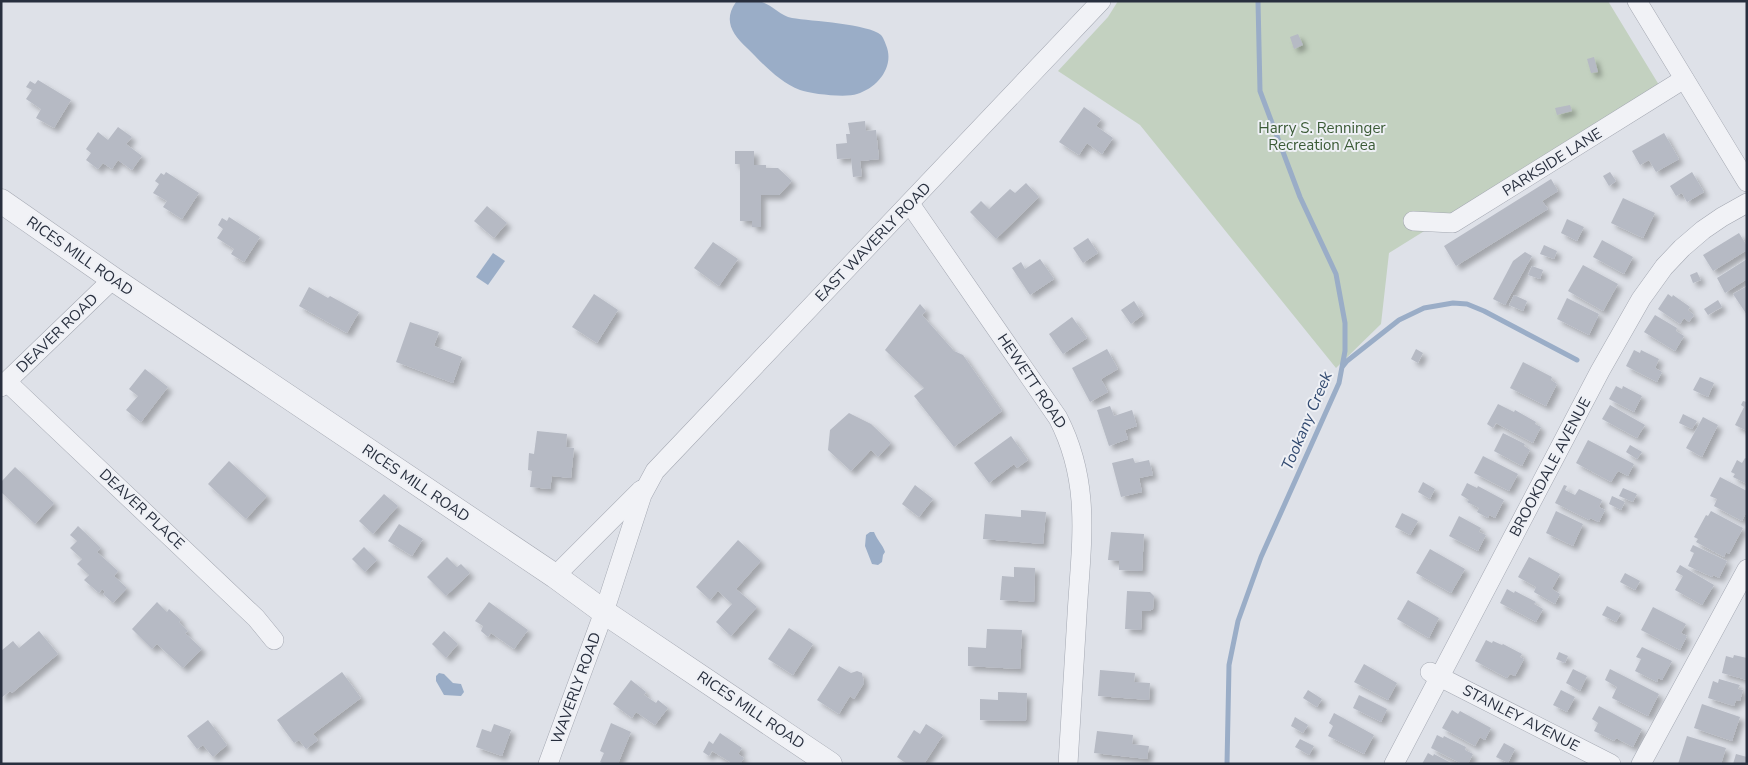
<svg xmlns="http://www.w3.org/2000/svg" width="1748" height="765" font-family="'Nunito Sans',sans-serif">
  <defs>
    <filter id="shadow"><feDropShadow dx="4.5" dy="4.5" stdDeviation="2.5" flood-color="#0004"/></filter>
  </defs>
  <rect width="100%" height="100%" fill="#dee1e8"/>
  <!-- green -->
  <polygon fill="#c3d1c0" points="1118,1 1608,1 1659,85 1389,253 1381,324 1336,368 1140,125 1058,71 1108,17"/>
  <!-- water -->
  <g fill="#9aadc7">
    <path d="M 758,1 C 771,3 780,16 792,18 C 811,21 869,24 881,35 C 883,37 885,42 886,45 C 895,66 878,88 857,94 C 846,98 811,94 800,90 C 779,82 762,63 747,48 C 732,34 723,20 736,2 Z"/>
    <polygon points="493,253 505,261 488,285 476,277"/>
    <path d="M 870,532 L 874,532 C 877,540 883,545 885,552 L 883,555 L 882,562 L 878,565 L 872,564 L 865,546 L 866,535 Z"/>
    <polygon points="439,673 444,674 453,683 461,684 464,692 461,696 444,695 436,681 436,676"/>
  </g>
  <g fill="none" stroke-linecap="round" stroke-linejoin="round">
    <!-- stream -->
    <g stroke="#9aadc7" stroke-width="5">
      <polyline points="1343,366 1347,361 1399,320 1424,308 1453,303 1467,304 1484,311 1577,360"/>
      <polyline points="1227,764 1229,665 1238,621 1261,557 1339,383 1345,351 1345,323 1336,274 1300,197 1260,91 1258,1"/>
    </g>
  </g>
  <!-- building -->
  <g fill="#b6bac4" filter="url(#shadow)">
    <polygon points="1298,34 1303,45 1294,49 1290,37"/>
    <polygon points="1594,57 1598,72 1591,73 1587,59"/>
    <polygon points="38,80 71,100 54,128 36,118 41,109 26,99 32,90 26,87 30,81 35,84"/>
    <polygon points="1570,105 1572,111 1557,115 1555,108"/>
    <polygon points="1084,107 1101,119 1096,126 1113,138 1102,154 1087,143 1079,155 1059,142"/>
    <polygon points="865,121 866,131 876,130 879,159 860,161 862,176 853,177 851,158 837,159 836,144 847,143 846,134 850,134 848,123"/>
    <polygon points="118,127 132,137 126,144 142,156 132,170 118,160 112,169 103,163 98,169 86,160 91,153 86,149 98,132 108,140"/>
    <polygon points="1664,133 1679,159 1656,172 1649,160 1640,165 1632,151"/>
    <polygon points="735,151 754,151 754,165 766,165 766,168 778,168 792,181 779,195 761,195 761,227 752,227 752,221 740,221 740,164 735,164"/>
    <polygon points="166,172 199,193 182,219 163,207 167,201 153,193 159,184 155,181 161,173 164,175"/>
    <polygon points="1610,172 1616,181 1609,186 1603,176"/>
    <polygon points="1692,172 1704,192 1687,202 1682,193 1676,196 1670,186"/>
    <polygon points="1551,179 1558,191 1542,201 1548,209 1456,266 1444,246"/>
    <polygon points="1026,183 1039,197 996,239 970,212 981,201 989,209 1010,189 1015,193"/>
    <polygon points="1623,198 1655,213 1643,238 1611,223"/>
    <polygon points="487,206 507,223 494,238 474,221"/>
    <polygon points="229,217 260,237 244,262 231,254 234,249 217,238 223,229 218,225 222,218 227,221"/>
    <polygon points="1567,219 1584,227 1577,241 1561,233"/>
    <polygon points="1739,233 1747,246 1747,250 1713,271 1703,255"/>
    <polygon points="1088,238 1098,253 1083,263 1073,248"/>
    <polygon points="1602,240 1633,257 1624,274 1593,257"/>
    <polygon points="713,242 738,259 719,286 694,268"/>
    <polygon points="1544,245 1557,251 1554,259 1540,254"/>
    <polygon points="1525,252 1532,256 1505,305 1493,299 1513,261"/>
    <polygon points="1040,259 1054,279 1030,295 1012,268 1021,262 1025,269"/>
    <polygon points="1747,259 1747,279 1725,293 1717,278"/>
    <polygon points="1583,265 1618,284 1603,311 1568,291"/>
    <polygon points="1532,266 1543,270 1540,279 1528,275"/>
    <polygon points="1697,272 1701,280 1693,283 1690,275"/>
    <polygon points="1747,286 1747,315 1733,294"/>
    <polygon points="309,287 328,298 330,296 359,312 347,333 299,306"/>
    <polygon points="594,294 618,310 597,343 572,327"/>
    <polygon points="1668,294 1672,297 1673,295 1690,307 1688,310 1694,315 1689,322 1684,318 1680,324 1658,309"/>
    <polygon points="1514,295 1527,301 1523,311 1509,305"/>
    <polygon points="1567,298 1599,314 1589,335 1557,319"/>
    <polygon points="1718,300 1722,307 1708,315 1704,309"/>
    <polygon points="1134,301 1143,315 1131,324 1121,310"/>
    <polygon points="920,304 926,311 922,315 954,351 963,355 1002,411 954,447 914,396 924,388 885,350"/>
    <polygon points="1655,315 1677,328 1676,331 1684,336 1675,351 1644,332"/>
    <polygon points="1072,317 1087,338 1063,354 1049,334"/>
    <polygon points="410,322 439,332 434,346 462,357 453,383 396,362"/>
    <polygon points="1107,349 1118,369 1101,379 1108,392 1090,402 1072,368"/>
    <polygon points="1416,349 1423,353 1418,363 1411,359"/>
    <polygon points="1634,350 1640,353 1641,350 1659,359 1655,368 1662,372 1657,382 1626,366"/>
    <polygon points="1523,362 1552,377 1551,380 1557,384 1546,406 1510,388"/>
    <polygon points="145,369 168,387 141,422 126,410 138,396 129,389"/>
    <polygon points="1700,377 1714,383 1708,397 1693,390"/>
    <polygon points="1616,386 1622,389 1623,386 1642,396 1634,412 1609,399"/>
    <polygon points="1743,401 1747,402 1747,431 1735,425 1744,407 1741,405"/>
    <polygon points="1498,404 1514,412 1515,410 1536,422 1535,424 1541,427 1533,443 1496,423 1493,428 1487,424"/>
    <polygon points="1610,405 1645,425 1637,438 1602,419"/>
    <polygon points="1110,406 1114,416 1132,410 1137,426 1125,430 1128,439 1109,446 1097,410"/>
    <polygon points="849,413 871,424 891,443 878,457 871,450 851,471 828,450 830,430"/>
    <polygon points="1683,414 1697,421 1692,429 1679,423"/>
    <polygon points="1703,417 1718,425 1702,457 1686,448"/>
    <polygon points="537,431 567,434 566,447 574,448 571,478 552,476 550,489 530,487 532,471 528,470 529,453 534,454"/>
    <polygon points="1503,433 1525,444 1524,446 1530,450 1522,466 1494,451"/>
    <polygon points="1011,436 1028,460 1017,468 1014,464 989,483 974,463"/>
    <polygon points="1588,440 1634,464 1628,476 1618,471 1611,482 1576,463"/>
    <polygon points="1630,445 1642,452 1637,459 1626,452"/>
    <polygon points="1483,456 1518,474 1509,491 1474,473"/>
    <polygon points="1133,458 1135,463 1149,460 1153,475 1139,478 1142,492 1121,497 1112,463"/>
    <polygon points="1745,458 1747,459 1747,484 1733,477 1735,474 1731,472 1737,460 1742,463"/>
    <polygon points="229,461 267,496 246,519 208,484"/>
    <polygon points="15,467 54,503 35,524 1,492 1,482"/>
    <polygon points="1720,477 1747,491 1747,511 1742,521 1714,506 1717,499 1710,496"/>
    <polygon points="1423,482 1435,489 1430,499 1418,492"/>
    <polygon points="1467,483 1477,488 1478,486 1504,500 1495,518 1489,515 1488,518 1477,512 1479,508 1467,502 1469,500 1461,495"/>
    <polygon points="915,485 933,499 919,517 902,504"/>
    <polygon points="1564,485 1567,486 1565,490 1575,495 1579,489 1602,500 1599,507 1605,510 1599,522 1590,518 1589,520 1555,503"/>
    <polygon points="1623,488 1637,494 1633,502 1619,496"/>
    <polygon points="384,494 398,506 373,534 359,521"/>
    <polygon points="1612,496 1625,502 1621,510 1609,504"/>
    <polygon points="1021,510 1046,512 1043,544 983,539 985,514 1021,517"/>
    <polygon points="1556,511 1583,524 1573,546 1546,533"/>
    <polygon points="1711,511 1743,528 1729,554 1726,552 1724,557 1696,542 1698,539 1694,537 1706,515 1708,516"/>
    <polygon points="1402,513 1418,521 1410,535 1395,527"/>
    <polygon points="1459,516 1481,528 1479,532 1486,535 1478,551 1449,536"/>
    <polygon points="399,524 423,539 412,556 388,541"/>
    <polygon points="78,526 101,548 97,552 118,571 114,576 127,588 113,603 103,594 105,592 102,589 99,593 84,580 89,575 77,564 82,559 70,548 77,541 70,535"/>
    <polygon points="1111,532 1144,534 1142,571 1119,570 1119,561 1108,560"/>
    <polygon points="738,540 761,561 736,589 757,607 731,636 716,622 732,604 718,591 710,600 696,587"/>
    <polygon points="1693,545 1727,561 1719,578 1713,575 1712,577 1688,566 1694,553 1690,551"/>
    <polygon points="364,547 377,560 365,572 352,559"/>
    <polygon points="1430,549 1465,569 1451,593 1416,573"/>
    <polygon points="447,557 457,567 461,564 470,573 446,596 427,577"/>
    <polygon points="1529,557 1560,574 1552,589 1560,594 1555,604 1534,592 1536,587 1518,577"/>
    <polygon points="1680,565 1714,585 1702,605 1675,590 1683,576 1676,572"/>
    <polygon points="1014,567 1035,568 1034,602 1000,600 1002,576 1014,577"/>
    <polygon points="1625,573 1640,581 1635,590 1620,582"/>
    <polygon points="1507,589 1514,593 1515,591 1536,602 1534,604 1543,609 1536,622 1500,603"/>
    <polygon points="1127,591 1150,592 1154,596 1153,609 1149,611 1142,611 1141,630 1125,629"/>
    <polygon points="1408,600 1439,618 1429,638 1397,619"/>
    <polygon points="157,602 167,612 169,609 181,620 179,622 188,631 185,633 202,649 183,668 157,644 152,649 132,629"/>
    <polygon points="489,602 528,630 514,649 491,633 488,637 481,631 483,626 475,621"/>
    <polygon points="1607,606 1621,613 1616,622 1602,615"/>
    <polygon points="1653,607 1686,624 1681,633 1687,636 1680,650 1641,630"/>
    <polygon points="789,628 813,644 793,675 768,659"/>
    <polygon points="987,629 1022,630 1020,669 968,666 968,647 986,648"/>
    <polygon points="39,631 58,654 12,693 10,691 1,698 1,651 13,641 19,648"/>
    <polygon points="444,631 458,644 446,658 432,644"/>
    <polygon points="1486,640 1492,643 1493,641 1502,645 1503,644 1522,654 1520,657 1524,659 1515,676 1510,674 1507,678 1475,661"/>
    <polygon points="1642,647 1672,661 1662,680 1658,678 1657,682 1635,671 1641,659 1636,657"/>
    <polygon points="1559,652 1568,656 1565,663 1556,659"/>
    <polygon points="1734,655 1747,658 1747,680 1722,673 1726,656 1733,658"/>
    <polygon points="1364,664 1397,683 1388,700 1354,682"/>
    <polygon points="839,666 851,673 857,671 862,673 864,683 854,699 850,696 839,714 817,700"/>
    <polygon points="1573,669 1587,676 1580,691 1566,683"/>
    <polygon points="1610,669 1659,694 1648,716 1612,698 1617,687 1605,680"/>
    <polygon points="1100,670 1135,673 1134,682 1150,683 1149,700 1098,696"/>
    <polygon points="342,672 361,698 313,734 318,740 306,749 299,740 294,743 277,720"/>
    <polygon points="1719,679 1740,685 1738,689 1743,690 1740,701 1736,700 1734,706 1708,698 1713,681 1718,683"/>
    <polygon points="631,680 646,692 644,695 656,703 658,700 668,708 655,725 636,712 632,718 613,704"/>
    <polygon points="1308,690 1322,699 1317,707 1303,698"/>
    <polygon points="1561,690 1575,697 1567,712 1553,705"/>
    <polygon points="998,692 1027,693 1026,721 980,720 980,699 998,700"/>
    <polygon points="1359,695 1387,709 1381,722 1353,708"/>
    <polygon points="1702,704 1740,717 1732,741 1694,728"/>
    <polygon points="1599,706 1642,729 1633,747 1616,738 1614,741 1594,731 1598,723 1592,719"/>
    <polygon points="1452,710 1458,714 1460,711 1491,728 1485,740 1480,737 1475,746 1442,728"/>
    <polygon points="1334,713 1374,735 1364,754 1328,736 1333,726 1329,723"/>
    <polygon points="1295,717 1308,725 1303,733 1291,726"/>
    <polygon points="208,720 227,745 213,757 203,745 197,749 187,736"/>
    <polygon points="611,723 631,732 618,764 604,764 600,762 604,753 600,751"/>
    <polygon points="494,724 511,730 502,756 476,747 482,729 491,732"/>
    <polygon points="926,724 943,735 924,764 907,764 897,757 914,730 920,734"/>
    <polygon points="1097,731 1133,735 1132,744 1149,746 1147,759 1094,753"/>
    <polygon points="720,733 742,748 738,754 744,758 740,764 729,764 730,762 712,751 709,756 703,752 709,741 713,744"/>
    <polygon points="1437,735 1443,738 1444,736 1466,747 1465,750 1473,754 1468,764 1462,764 1431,748"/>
    <polygon points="1687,736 1726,748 1721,764 1678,764"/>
    <polygon points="1300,739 1314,746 1309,755 1295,747"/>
    <polygon points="1504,743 1515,749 1508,763 1496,757"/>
    <polygon points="1428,753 1433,756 1434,754 1453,764 1422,764"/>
    <polygon points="1736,754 1747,757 1747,764 1733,764"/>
  </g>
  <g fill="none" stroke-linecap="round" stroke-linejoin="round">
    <defs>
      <g id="minor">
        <polyline points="1637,1 1747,182"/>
        <path d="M 910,204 L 1058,418 C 1092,484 1081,544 1077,615 C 1074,665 1071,714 1068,764"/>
        <polyline points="1413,221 1453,223 1684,79"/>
        <polyline points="7,382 256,618 274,640"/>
        <polyline points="1,387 113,279"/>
        <polyline points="555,576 641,490"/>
        <polyline points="1430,672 1611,764"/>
        <polyline points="548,764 604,612 642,495 655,471 1101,1"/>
        <polyline points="1394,764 1600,371 1641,299 1664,267 1682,248 1703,230 1722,217 1747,203"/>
        <polyline points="1641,764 1747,569"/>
      </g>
      <polyline id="tertiary" points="1,201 113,279 555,576 604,612 830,764"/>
    </defs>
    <!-- minor casing -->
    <use href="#minor" stroke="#a4a8b2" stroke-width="20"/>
    <!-- tertiary casing -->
    <use href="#tertiary" stroke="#a4a8b2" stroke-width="25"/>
    <!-- minor -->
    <use href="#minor" stroke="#f1f2f6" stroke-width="19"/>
    <!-- tertiary -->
    <use href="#tertiary" stroke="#f1f2f6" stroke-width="24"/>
  </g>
  <g text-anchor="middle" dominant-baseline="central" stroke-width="4" stroke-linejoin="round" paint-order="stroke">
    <!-- park labels -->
    <g font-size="15" fill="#3a5a35" stroke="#eef0f5">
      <text x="1322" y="128">Harry S. Renninger<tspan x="1322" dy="17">Recreation Area</tspan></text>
    </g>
    <!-- street labels -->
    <g font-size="15" fill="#282f3e" stroke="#eef0f5">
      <text transform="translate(1552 162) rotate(-32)">PARKSIDE LANE</text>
      <text transform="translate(873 242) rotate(-46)">EAST WAVERLY ROAD</text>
      <text transform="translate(80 256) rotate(35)">RICES MILL ROAD</text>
      <text transform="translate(57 333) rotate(-44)">DEAVER ROAD</text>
      <text transform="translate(1032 381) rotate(56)">HEWETT ROAD</text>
      <text transform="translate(1550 467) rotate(-62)">BROOKDALE AVENUE</text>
      <text transform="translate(416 483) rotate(34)">RICES MILL ROAD</text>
      <text transform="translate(142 509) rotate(43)">DEAVER PLACE</text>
      <text transform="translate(576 688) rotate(-70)">WAVERLY ROAD</text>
      <text transform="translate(751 710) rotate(34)">RICES MILL ROAD</text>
      <text transform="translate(1521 718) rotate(27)">STANLEY AVENUE</text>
    </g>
    <!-- water labels -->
    <g font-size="16" font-style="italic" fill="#334b71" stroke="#eef0f5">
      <text transform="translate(1307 421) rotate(-67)">Tookany Creek</text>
    </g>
  </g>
  <!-- border -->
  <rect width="1748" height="765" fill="none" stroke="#282f3e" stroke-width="5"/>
</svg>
